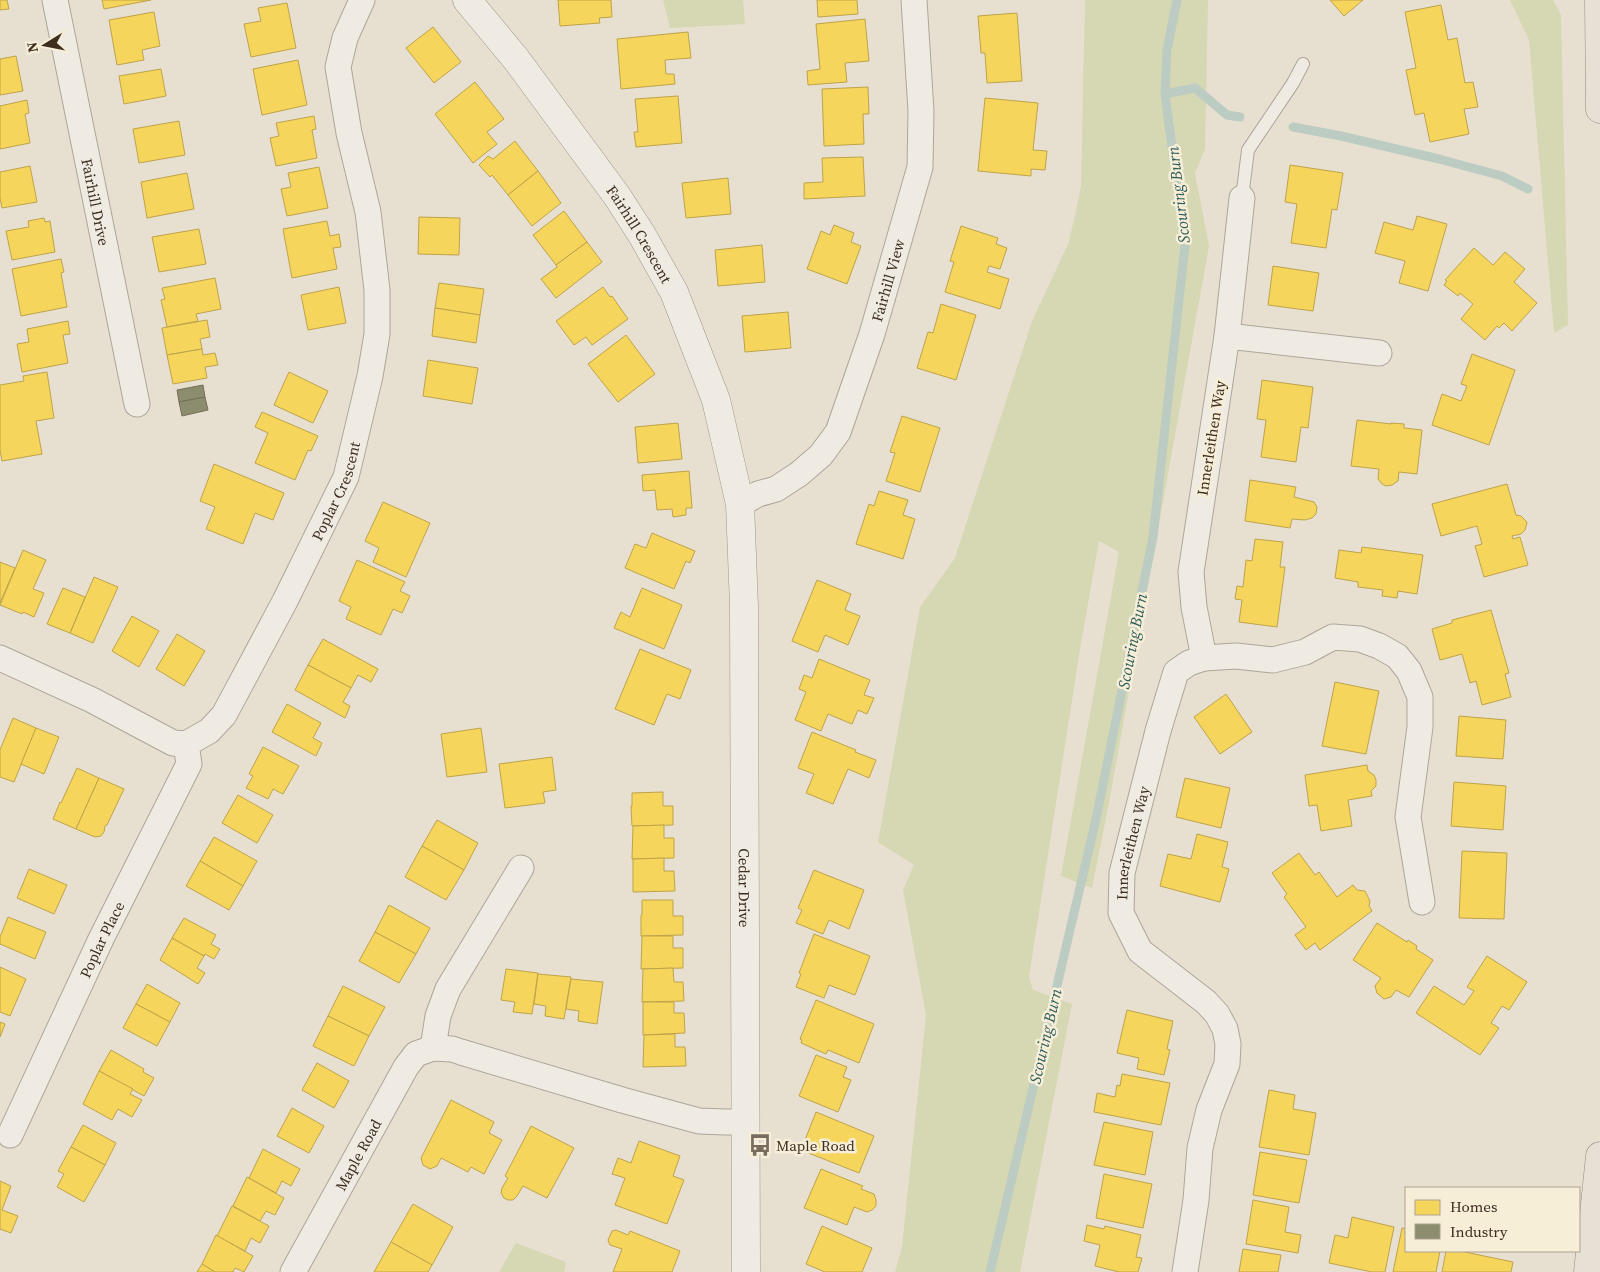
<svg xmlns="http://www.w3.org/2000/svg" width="1600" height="1272" font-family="'Source Serif 4',serif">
  <rect width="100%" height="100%" fill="#e7e0d1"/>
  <!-- green -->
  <g fill="#d6d7b3">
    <polygon points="663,0 743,0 745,24 670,28"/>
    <polygon points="1085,0 1208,0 1205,149 1195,173 1209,246 1108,808 1092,888 1061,876 1119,552 1099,541 1080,649 1029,977 1033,990 1072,1004 1020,1272 895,1272 902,1247 926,1015 903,890 914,865 878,842 920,607 955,558 1032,321 1069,242 1081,187"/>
    <polygon points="1510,0 1553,0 1561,15 1568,325 1554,333 1529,40"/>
    <polygon points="516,1243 566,1262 564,1272 499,1272"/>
  </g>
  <!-- homes -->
  <g fill="#f6d55c" stroke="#bea34a">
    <polygon points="0,0 7,0 9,9 0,10"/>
    <polygon points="102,0 151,0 104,9"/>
    <polygon points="558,0 611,0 612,17 599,18 600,23 560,26"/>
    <polygon points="817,0 857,0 858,14 818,17"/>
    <polygon points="1330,0 1363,0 1344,16"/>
    <polygon points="287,3 296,48 251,57 244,24 261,21 258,8"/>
    <polygon points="1441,5 1448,40 1457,38 1465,83 1473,82 1478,107 1464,109 1469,134 1430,142 1424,113 1415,115 1406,70 1416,68 1405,12"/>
    <polygon points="154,12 160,46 142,50 144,60 117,65 109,20"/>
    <polygon points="1017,13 1022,81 987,83 985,53 981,53 978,16"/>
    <polygon points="865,19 869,61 845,63 847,82 808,85 807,71 820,69 816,24"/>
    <polygon points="433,27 461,62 434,83 406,48"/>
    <polygon points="688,32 691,58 665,60 666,74 674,74 675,84 621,89 617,39"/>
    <polygon points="16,56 23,91 0,95 0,59"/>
    <polygon points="298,60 307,105 262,115 253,69"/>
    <polygon points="161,69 166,96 124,104 119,76"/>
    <polygon points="475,82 504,119 487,132 497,144 473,163 435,114"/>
    <polygon points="868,87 869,114 863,114 864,144 824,146 822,89"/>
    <polygon points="678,96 682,143 636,147 634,132 638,132 635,99"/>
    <polygon points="985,98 1038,103 1033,150 1047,151 1045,170 1031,169 1031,176 978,171"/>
    <polygon points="27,100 29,113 25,114 30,143 0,149 0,106"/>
    <polygon points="314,116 316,129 312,130 317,158 276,166 270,138 279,136 276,123"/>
    <polygon points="179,121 185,155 139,163 133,129"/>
    <polygon points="515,141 538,171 508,195 492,175 490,177 479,165 488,156 493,159"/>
    <polygon points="863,157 865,196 804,199 804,183 823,182 822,158"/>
    <polygon points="1290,165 1343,173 1337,210 1332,209 1326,248 1291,243 1297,204 1285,202"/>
    <polygon points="30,166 37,202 2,208 0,198 0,172"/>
    <polygon points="319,167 328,208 287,216 281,189 291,187 288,173"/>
    <polygon points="538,171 561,203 532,226 508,195"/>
    <polygon points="187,173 194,209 147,218 141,182"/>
    <polygon points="728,178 731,214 686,218 682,183"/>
    <polygon points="564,211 587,242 556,265 533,235"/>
    <polygon points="1417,216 1447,224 1428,291 1399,283 1405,261 1375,253 1384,222 1413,230"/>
    <polygon points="419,217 460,218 459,255 418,254"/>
    <polygon points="44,218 45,222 50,221 55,252 12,260 6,231 29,227 28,221"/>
    <polygon points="327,221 330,236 339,234 341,247 333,248 337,269 292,278 283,229"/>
    <polygon points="834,225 854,233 851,242 861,246 847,284 807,269 821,231 830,235"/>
    <polygon points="961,226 998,238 996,244 1007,248 1000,269 989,266 987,272 1009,279 1000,309 945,292 954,262 950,261"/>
    <polygon points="199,229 206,264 159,272 152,237"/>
    <polygon points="587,242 602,262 556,298 541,279 557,267 556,265"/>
    <polygon points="762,245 765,282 718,286 715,250"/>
    <polygon points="1474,248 1493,265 1505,252 1525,269 1514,282 1537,303 1512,331 1504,323 1499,328 1497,326 1485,340 1461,319 1473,304 1460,293 1458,296 1444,285 1447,281 1445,280"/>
    <polygon points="61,259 64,272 61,273 67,307 21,316 12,269"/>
    <polygon points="1273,266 1319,273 1313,311 1268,305"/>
    <polygon points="215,278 221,309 196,314 198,321 167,327 161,300 165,299 162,288"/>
    <polygon points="439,283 484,289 480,315 435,308"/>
    <polygon points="339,287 346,323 308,330 301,295"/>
    <polygon points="603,287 610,297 612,296 628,319 592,345 586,337 574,345 556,321"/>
    <polygon points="941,304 976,315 956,380 917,368 928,332 933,333"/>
    <polygon points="435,308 480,315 476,343 432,336"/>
    <polygon points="788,312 791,348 745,352 742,316"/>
    <polygon points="207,320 210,337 200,339 202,349 167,355 162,328"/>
    <polygon points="68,321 70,334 63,335 68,363 22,372 17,344 29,342 27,329"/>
    <polygon points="626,335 655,374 618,402 588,364"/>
    <polygon points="202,349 203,355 215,353 218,365 205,367 207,378 173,384 167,355"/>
    <polygon points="1472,354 1515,370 1489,445 1432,425 1442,394 1461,401 1467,386 1461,384"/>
    <polygon points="428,360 478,368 472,404 423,396"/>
    <polygon points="47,372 54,418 36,421 42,454 2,461 0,450 0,385 24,381 23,376"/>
    <polygon points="289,372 328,391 313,423 274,405"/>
    <polygon points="1262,380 1313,387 1308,428 1301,427 1296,462 1261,457 1266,420 1257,419"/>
    <polygon points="262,412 318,436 311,451 308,450 295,480 255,463 268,433 255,427"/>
    <polygon points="902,416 940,428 920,492 886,481 895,453 890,452"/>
    <polygon points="1357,420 1391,424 1391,423 1404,424 1404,428 1422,430 1417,474 1399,472 1398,481 1392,485 1386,486 1382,484 1378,479 1379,469 1351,466"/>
    <polygon points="678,423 682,459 638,463 635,427"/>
    <polygon points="214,464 284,493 273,520 255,513 243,544 206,529 215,507 200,501"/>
    <polygon points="689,471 692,508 686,508 686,515 673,517 672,509 657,510 655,490 643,491 642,475"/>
    <polygon points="1250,480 1296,487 1294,497 1314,502 1317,507 1316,514 1312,518 1305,520 1292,519 1290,528 1245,521"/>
    <polygon points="1507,484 1516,515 1521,516 1527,522 1525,530 1521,534 1512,536 1513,539 1520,537 1528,565 1484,577 1475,546 1482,544 1477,526 1441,536 1432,504"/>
    <polygon points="879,491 908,500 903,515 915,519 903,559 856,544 869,504 874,506"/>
    <polygon points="383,502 430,523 406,577 373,562 379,548 365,541"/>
    <polygon points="652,533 695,551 690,563 686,561 674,589 625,568 635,544 646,548"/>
    <polygon points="1255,539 1283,542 1280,567 1285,567 1277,627 1239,622 1242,600 1235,599 1237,586 1243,587 1246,560 1252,561"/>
    <polygon points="1362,547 1423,555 1417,594 1398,591 1397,598 1382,596 1383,590 1358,587 1358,582 1335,578 1339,550 1361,553"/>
    <polygon points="23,550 46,560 33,589 44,593 34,617 23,612 22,614 0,605"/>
    <polygon points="357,560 405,582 400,591 410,596 402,613 393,609 381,635 346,619 351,607 339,601"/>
    <polygon points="0,562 15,568 0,603"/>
    <polygon points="94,577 118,587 93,643 70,633"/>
    <polygon points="817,580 851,594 845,610 860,616 848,645 825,635 818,652 792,641"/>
    <polygon points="63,588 85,597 70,633 47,624"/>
    <polygon points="642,588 682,605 664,649 614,628 621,612 630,617"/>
    <polygon points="1491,610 1509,673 1505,674 1511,697 1482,705 1476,681 1470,683 1462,654 1440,660 1432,629 1452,623 1452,620"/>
    <polygon points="132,616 159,631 139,667 112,651"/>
    <polygon points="177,634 205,651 184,686 156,669"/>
    <polygon points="323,639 378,669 371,682 358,675 351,688 308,665"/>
    <polygon points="640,649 691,670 680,699 667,694 654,725 615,709"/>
    <polygon points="819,659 870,680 864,695 874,698 867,714 858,710 852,724 828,714 821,731 795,720 806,692 799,689 804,675 812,678"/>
    <polygon points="308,665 351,688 343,702 350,706 345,718 295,690"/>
    <polygon points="1335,682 1379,691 1366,754 1322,746"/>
    <polygon points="1226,694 1252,732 1220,754 1194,717"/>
    <polygon points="287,704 321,723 313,738 322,743 316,756 272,732"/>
    <polygon points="1459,716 1506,720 1503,759 1456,756"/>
    <polygon points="13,718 36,728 14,782 0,777 0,750"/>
    <polygon points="36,728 59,737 44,774 21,764"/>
    <polygon points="481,728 487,772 447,777 441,734"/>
    <polygon points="812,732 856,750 855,752 876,760 869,778 848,769 833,804 806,793 814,774 798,768"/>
    <polygon points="263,747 299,766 283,794 273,789 268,799 246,788 253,776 249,774"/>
    <polygon points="552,757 556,790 543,792 545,803 505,808 499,764"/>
    <polygon points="1367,765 1368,771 1374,775 1376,780 1376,786 1371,791 1372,796 1348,800 1352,826 1321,831 1317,805 1309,806 1305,775"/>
    <polygon points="77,768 99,778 76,829 53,819 60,802 61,803"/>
    <polygon points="99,778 124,789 107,825 105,826 104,832 101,836 95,837 76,829"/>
    <polygon points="1185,778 1230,788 1221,828 1176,817"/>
    <polygon points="1454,782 1506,786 1503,830 1451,826"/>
    <polygon points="663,792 663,806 673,806 673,825 632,826 631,806 632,806 632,793"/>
    <polygon points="238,795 273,815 257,843 222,823"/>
    <polygon points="437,820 478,843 464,870 422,846"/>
    <polygon points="664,825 664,838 674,838 674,858 632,859 633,826"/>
    <polygon points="1197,834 1228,842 1222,867 1229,869 1220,902 1160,886 1168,854 1191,859"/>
    <polygon points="214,837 257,861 243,886 200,861"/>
    <polygon points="422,846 464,870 446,900 405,877"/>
    <polygon points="1462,851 1507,853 1504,919 1459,918"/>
    <polygon points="1299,853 1315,875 1319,872 1337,897 1353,885 1357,890 1365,891 1370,901 1369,906 1372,911 1320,950 1315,943 1306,950 1295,935 1306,927 1284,897 1287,894 1272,873"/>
    <polygon points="664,858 664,871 674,871 675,891 633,892 633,859"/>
    <polygon points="200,861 243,886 229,910 186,886"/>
    <polygon points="29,869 67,885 54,914 17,898"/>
    <polygon points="814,870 864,890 849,929 829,920 823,934 796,923 802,910 798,908"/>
    <polygon points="642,900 673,900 673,916 683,916 683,935 641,936 641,915 642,915"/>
    <polygon points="389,905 430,928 416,954 375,932"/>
    <polygon points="8,917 46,932 35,959 0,944 0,937"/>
    <polygon points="184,918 216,935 211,944 220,949 214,959 205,954 204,956 172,938"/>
    <polygon points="1377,923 1407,942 1408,940 1417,946 1416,949 1433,960 1409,997 1396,990 1391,997 1384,999 1377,993 1375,986 1381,978 1353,960"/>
    <polygon points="375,932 416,954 399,983 359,961"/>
    <polygon points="814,934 870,956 855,995 829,985 824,998 796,987 801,974 799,973"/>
    <polygon points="642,936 673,936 673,948 683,948 683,968 641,969"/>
    <polygon points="172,938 204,956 197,968 205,973 198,984 160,960"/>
    <polygon points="1487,956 1527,982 1509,1010 1502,1006 1491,1023 1499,1028 1480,1055 1416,1013 1434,986 1464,1005 1474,991 1467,987"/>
    <polygon points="0,967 26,979 10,1016 0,1012"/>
    <polygon points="673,968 674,982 683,982 684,1001 642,1002 643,969"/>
    <polygon points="506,969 538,973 532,1014 513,1012 515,1002 501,1000"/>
    <polygon points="538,974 571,977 564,1019 545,1016 546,1006 534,1004"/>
    <polygon points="571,979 603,982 597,1024 578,1021 579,1011 566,1009"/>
    <polygon points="147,984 180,1003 170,1022 136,1004"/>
    <polygon points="343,986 385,1007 369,1036 328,1016"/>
    <polygon points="816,1000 874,1024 859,1063 828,1050 826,1054 801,1043 802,1040 800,1039"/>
    <polygon points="643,1002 674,1002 674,1013 684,1013 685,1033 643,1035"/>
    <polygon points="136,1004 170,1022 157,1046 123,1028"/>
    <polygon points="1127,1010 1173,1021 1167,1049 1170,1050 1164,1075 1137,1069 1139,1058 1117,1053"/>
    <polygon points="328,1016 369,1036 354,1066 313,1046"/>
    <polygon points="0,1022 5,1024 0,1037"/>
    <polygon points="675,1034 675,1047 685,1047 686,1066 643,1067 644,1035"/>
    <polygon points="111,1050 144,1069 143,1072 154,1078 144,1096 99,1071"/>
    <polygon points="816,1055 847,1067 843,1077 851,1080 838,1112 799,1096"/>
    <polygon points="317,1063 349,1081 334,1108 302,1090"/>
    <polygon points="99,1071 133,1089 130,1094 142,1100 132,1117 118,1109 112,1120 83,1104"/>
    <polygon points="1122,1074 1170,1083 1161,1125 1094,1112 1097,1093 1115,1097 1117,1085 1120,1086"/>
    <polygon points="1269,1090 1295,1095 1293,1109 1316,1113 1309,1155 1259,1147"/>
    <polygon points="451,1100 494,1122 489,1133 502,1140 484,1174 471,1167 468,1172 441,1158 437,1166 430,1169 423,1165 421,1158"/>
    <polygon points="292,1108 324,1126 309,1153 277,1136"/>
    <polygon points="816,1112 874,1136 859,1173 801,1150"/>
    <polygon points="1104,1122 1153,1132 1145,1175 1094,1165"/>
    <polygon points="83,1125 116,1143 105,1165 71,1147"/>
    <polygon points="531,1126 574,1148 547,1198 523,1186 517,1196 513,1200 508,1200 504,1198 501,1193 502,1188 508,1178 505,1176"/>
    <polygon points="639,1141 680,1156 673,1176 684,1180 667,1224 615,1205 625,1178 612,1174 618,1158 631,1163"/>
    <polygon points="71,1147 105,1165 84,1202 57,1187 64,1174 58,1171"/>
    <polygon points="263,1149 300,1169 291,1186 282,1181 276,1193 249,1178"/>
    <polygon points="1260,1152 1307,1160 1299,1203 1253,1195"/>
    <polygon points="821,1169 863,1186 861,1189 874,1194 876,1200 876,1206 872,1210 867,1212 854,1207 847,1225 804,1208"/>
    <polygon points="1104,1174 1152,1184 1143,1228 1096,1218"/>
    <polygon points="247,1177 284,1198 275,1215 266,1211 260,1221 233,1206"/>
    <polygon points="0,1181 11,1186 2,1210 18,1216 11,1233 0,1229"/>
    <polygon points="1253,1200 1289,1207 1285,1232 1301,1235 1298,1253 1246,1244"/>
    <polygon points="413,1204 453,1227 432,1265 391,1242"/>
    <polygon points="232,1206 269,1226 260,1243 251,1238 245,1251 217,1236"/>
    <polygon points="1352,1217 1394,1227 1385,1272 1372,1272 1329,1263 1335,1235 1348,1238"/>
    <polygon points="1087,1225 1104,1229 1105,1226 1141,1235 1136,1257 1142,1258 1138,1272 1119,1272 1095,1266 1100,1245 1084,1241"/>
    <polygon points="822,1226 872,1248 862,1272 825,1272 806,1264"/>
    <polygon points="1402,1228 1406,1229 1406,1251 1440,1251 1436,1272 1393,1272"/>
    <polygon points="616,1230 628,1235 630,1231 680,1251 672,1272 613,1272 622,1249 610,1245 608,1240 612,1231"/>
    <polygon points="216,1235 253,1256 244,1272 235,1268 233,1272 215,1272 202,1264"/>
    <polygon points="391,1242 432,1265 428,1272 374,1272"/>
    <polygon points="1243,1249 1281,1255 1278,1272 1239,1272"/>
    <polygon points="1446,1251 1465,1251 1465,1252 1513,1262 1511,1272 1442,1272"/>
    <polygon points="202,1264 215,1272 197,1272"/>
  </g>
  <!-- industry -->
  <g fill="#8c8c6e" stroke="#747057">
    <polygon points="203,385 205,397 179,402 177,390"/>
    <polygon points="205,397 208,410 182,416 179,402"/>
  </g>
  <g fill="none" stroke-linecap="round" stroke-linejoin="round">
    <!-- stream -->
    <g stroke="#bcccc2" stroke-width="9">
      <polyline points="1165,94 1195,88 1227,115 1240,117"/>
      <polyline points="1293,127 1341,136 1439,159 1502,176 1528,189"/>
      <polyline points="990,1272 1096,819 1153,537 1185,245 1165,94 1167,50 1177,0"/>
    </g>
    <defs>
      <polyline id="lane" points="1242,198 1248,150 1293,83 1303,64"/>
      <g id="street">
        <path id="s1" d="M 55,0 L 137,404"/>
        <polyline points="1242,198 1227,336 1191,572 1194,607 1204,658 1236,656 1273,660 1305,652 1333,637 1360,639 1379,646 1397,656 1409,671 1420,697 1420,727 1408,817 1422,902"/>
        <polyline points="1227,336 1379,353"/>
        <path id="s2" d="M 740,504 L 758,494 L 776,489 L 799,474 L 821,455 L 838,432 L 872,334 L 920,167 L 921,111 L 914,0"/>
        <path id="s3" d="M 0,658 L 92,700 L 173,743 L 186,744 L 209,731 L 224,715 L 285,601 L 346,477 L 370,376 L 377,334 L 377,290 L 368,212 L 349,133 L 338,67 L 345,38 L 362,0"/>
        <polyline points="433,1048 452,1049 461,1052 622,1100 699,1121 725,1122 746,1122"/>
        <path id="s4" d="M 10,1135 L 101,939 L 189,764 L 186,744"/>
        <path id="s5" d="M 293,1272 L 406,1067 L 416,1054 L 433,1048 L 438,1016 L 448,989 L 521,868"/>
        <path id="s6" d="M 1185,1272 L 1196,1200 L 1200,1148 L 1209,1110 L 1227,1064 L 1228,1044 L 1225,1029 L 1217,1014 L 1206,1002 L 1140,951 L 1121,913 L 1122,873 L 1158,731 L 1176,672 L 1189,663 L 1204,658"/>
      </g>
      <g id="secondary">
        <path id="s7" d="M 467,0 L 516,59 L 617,196 L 642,235 L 674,292 L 716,400 L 740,504 L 744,606 L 746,1272"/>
      </g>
      <g id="primary">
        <polyline points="1599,0 1600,109"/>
        <polyline points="1588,1272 1600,1156"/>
      </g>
    </defs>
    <!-- lane casing -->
    <use href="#lane" stroke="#ada599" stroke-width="14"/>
    <!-- street casing -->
    <use href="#street" stroke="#ada599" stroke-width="27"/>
    <!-- secondary casing -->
    <use href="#secondary" stroke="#9c958a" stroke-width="29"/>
    <!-- primary casing -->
    <use href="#primary" stroke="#928b80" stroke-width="29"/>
    <!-- lane -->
    <use href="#lane" stroke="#efebe3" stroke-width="12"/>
    <!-- street -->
    <use href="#street" stroke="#efebe3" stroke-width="25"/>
    <!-- secondary -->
    <use href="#secondary" stroke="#efebe3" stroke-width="28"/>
    <!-- primary -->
    <use href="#primary" stroke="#e6e1d4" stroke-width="28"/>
  </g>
  <!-- icons -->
  <defs>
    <symbol id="bus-bare" viewBox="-9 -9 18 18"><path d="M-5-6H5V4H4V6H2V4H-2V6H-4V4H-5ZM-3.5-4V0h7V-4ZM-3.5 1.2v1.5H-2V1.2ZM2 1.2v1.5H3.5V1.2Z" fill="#786c5e" stroke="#f7eed8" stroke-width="2.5" paint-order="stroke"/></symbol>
  </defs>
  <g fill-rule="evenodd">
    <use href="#bus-bare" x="744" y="1129" width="32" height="32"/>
  </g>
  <g text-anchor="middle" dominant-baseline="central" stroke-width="5" stroke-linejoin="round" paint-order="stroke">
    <!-- street labels -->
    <g font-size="15" fill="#3d2e20" stroke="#f7eed8">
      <text stroke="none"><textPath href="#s1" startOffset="206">Fairhill Drive</textPath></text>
      <text stroke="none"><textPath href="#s7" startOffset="291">Fairhill Crescent</textPath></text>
      <text stroke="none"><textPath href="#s2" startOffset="284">Fairhill View</textPath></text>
      <text transform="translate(1211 438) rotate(-81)">Innerleithen Way</text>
      <text stroke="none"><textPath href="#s3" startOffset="505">Poplar Crescent</textPath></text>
      <text stroke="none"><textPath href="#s6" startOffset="479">Innerleithen Way</textPath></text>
      <text stroke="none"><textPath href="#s7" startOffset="965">Cedar Drive</textPath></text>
      <text stroke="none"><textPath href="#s4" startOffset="216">Poplar Place</textPath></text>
      <text stroke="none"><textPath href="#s5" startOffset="134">Maple Road</textPath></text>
    </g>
    <!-- poi labels -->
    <g font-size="15" fill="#3d2e20" stroke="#f7eed8" text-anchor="start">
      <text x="776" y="1145">Maple Road</text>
    </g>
    <!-- water labels -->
    <g font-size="16" font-style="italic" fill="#2f5d5a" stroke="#f7eed8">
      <text transform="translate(1178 195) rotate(-97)">Scouring Burn</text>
      <text transform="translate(1132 641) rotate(-79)">Scouring Burn</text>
      <text transform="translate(1045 1036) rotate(-77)">Scouring Burn</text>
    </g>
  </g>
  <!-- legend -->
  <rect x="1405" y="1187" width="175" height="65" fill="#f7eed8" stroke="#ada18e"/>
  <rect x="1415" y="1200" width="25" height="15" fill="#f6d55c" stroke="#ada18e"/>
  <text x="1450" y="1212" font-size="15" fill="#3d2e20">Homes</text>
  <rect x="1415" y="1224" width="25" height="15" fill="#8c8c6e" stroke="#ada18e"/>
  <text x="1450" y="1237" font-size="15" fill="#3d2e20">Industry</text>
  <!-- north arrow -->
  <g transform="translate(45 45) rotate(260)" stroke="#f7eed8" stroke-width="4" paint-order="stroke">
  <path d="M0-4L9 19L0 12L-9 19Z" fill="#3d2e20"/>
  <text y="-8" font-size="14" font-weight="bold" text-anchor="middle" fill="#3d2e20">N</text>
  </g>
</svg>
